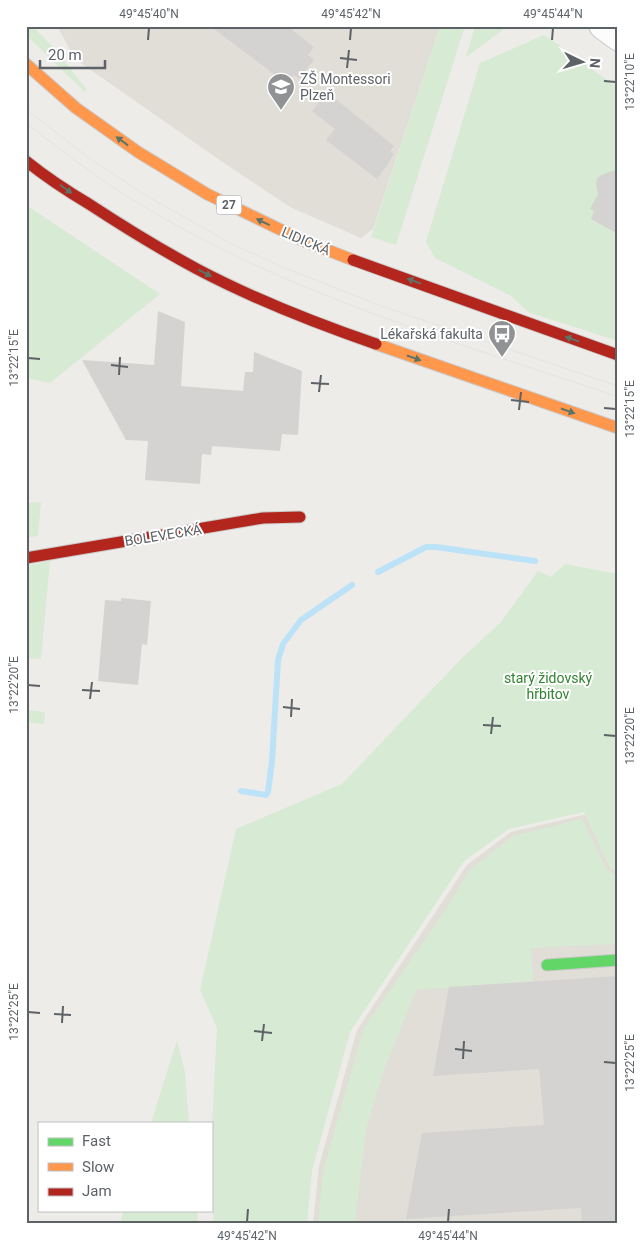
<svg xmlns="http://www.w3.org/2000/svg" width="644" height="1249" font-family="Roboto,sans-serif">
  <rect width="100%" height="100%" fill="#eeece8"/>
  <!-- education -->
  <g fill="#e1ded8">
    <polygon points="57,26 440,26 373,229 361,238 290,207 224,163 75,59"/>
    <polygon points="583,815 618,817 618,1223 313,1223 319,1166 357,1030 467,865 511,832"/>
  </g>
  <!-- green -->
  <g fill="#d7ead3">
    <polygon points="26,26 32,26 56,50 86,89 85,92 26,35"/>
    <polygon points="440,26 465,26 396,245 371,237"/>
    <polygon points="475,26 508,26 466,57"/>
    <polygon points="544,35 559,45 618,88 618,341 528,312 511,296 435,258 426,242 480,63"/>
    <polygon points="26,205 160,294 50,383 26,378"/>
    <polygon points="41,502 38,536 26,538 26,503"/>
    <polygon points="50,561 41,659 26,658 26,566"/>
    <polygon points="565,564 618,574 618,873 610,868 584,812 509,829 464,861 350,1032 312,1171 307,1223 214,1223 211,1197 211,1144 217,1028 200,990 236,829 342,784 462,658 501,622 538,571 551,577"/>
    <polygon points="26,710 45,712 44,724 26,722"/>
    <polygon points="582,819 607,870 618,877 618,944 531,948 533,981 416,990 385,1067 366,1129 355,1223 318,1223 323,1171 364,1028 444,912 470,870 513,836"/>
    <polygon points="177,1040 185,1072 189,1123 151,1123"/>
    <polygon points="124,1210 197,1210 198,1223 120,1223"/>
  </g>
  <g fill="none" stroke-linecap="round" stroke-linejoin="round">
    <!-- stream -->
    <g stroke="#bce2f8" stroke-width="6">
      <polyline points="378,572 426,547 436,547 535,561"/>
      <polyline points="241,791 266,795 268,792 272,761 278,660 283,644 301,620 352,585"/>
    </g>
  </g>
  <!-- building -->
  <g fill="#d5d3d1">
    <polygon points="210,26 287,26 314,47 308,55 314,60 299,79 293,75 286,83"/>
    <polygon points="327,92 394,146 390,151 394,154 389,161 390,161 377,179 326,140 335,129 312,111"/>
    <polygon points="618,169 618,234 591,219 594,211 590,209 598,194 596,184 597,179 601,175"/>
    <polygon points="158,311 185,322 181,386 243,391 245,372 253,372 254,352 302,371 298,435 282,434 280,451 212,446 211,455 202,454 200,484 145,480 148,441 126,440 82,360 154,365"/>
    <polygon points="121,598 151,601 147,645 142,644 138,685 98,681 105,600 121,601"/>
    <polygon points="618,976 618,1223 582,1223 581,1208 406,1219 422,1133 544,1125 539,1069 433,1076 449,987"/>
  </g>
  <g fill="none" stroke-linecap="round" stroke-linejoin="round">
    <defs>
      <polyline id="street" points="602,26 618,38"/>
      <polyline id="fast" points="547,965 618,960"/>
      <g id="slow">
        <polyline points="26,64 76,108 138,152 207,194 304,241 353,260"/>
        <polyline points="376,344 618,428"/>
      </g>
      <g id="jam">
        <path d="M 26,161 C 46,177 67,191 89,204 C 124,227 160,249 197,269 C 254,299 315,323 376,344"/>
        <polyline points="353,260 618,355"/>
        <polyline points="26,558 263,518 300,517"/>
      </g>
    </defs>
    <!-- street casing -->
    <use href="#street" stroke="#c9c9c9" stroke-width="27"/>
    <!-- fast casing -->
    <use href="#fast" stroke="#cacaca" stroke-width="13"/>
    <!-- slow casing -->
    <use href="#slow" stroke="#cacaca" stroke-width="13"/>
    <!-- jam casing -->
    <use href="#jam" stroke="#cacaca" stroke-width="13"/>
    <!-- street -->
    <use href="#street" stroke="#fcfcfc" stroke-width="25"/>
    <!-- fast -->
    <use href="#fast" stroke="#63d668" stroke-width="11"/>
    <!-- slow -->
    <use href="#slow" stroke="#ff974d" stroke-width="11"/>
    <!-- jam -->
    <use href="#jam" stroke="#b3261e" stroke-width="11"/>
    <!-- tram -->
    <g stroke="#e3e4e3" stroke-width="1">
      <polyline points="26,109 89,158 147,196 230,243 280,266 381,306 618,386"/>
      <path d="M 26,123 C 64,152 102,182 143,206 C 290,295 456,342 618,397"/>
    </g>
  </g>
  <!-- one-way arrows -->
  <defs><path id="oneway-solid" d="M-6-.8H1V-3.2L6.5 0L1 3.2V.8H-6Z" transform="scale(1.25)"/></defs>
  <g fill="#5e7367">
    <use href="#oneway-solid" transform="translate(122 141) rotate(-144)"/>
    <use href="#oneway-solid" transform="translate(66 189) rotate(35)"/>
    <use href="#oneway-solid" transform="translate(263 222) rotate(-155)"/>
    <use href="#oneway-solid" transform="translate(205 273) rotate(27)"/>
    <use href="#oneway-solid" transform="translate(414 281) rotate(-160)"/>
    <use href="#oneway-solid" transform="translate(572 339) rotate(-160)"/>
    <use href="#oneway-solid" transform="translate(414 358) rotate(19)"/>
    <use href="#oneway-solid" transform="translate(568 411) rotate(19)"/>
  </g>
  <!-- ticks -->
  <path fill="none" stroke="#5d6267" stroke-width="2" d="M 148,40 L 149,28M 350,40 L 351,28M 552,40 L 553,28M 340,58 L 357,60M 347,68 L 349,50M 604,81 L 616,82M 28,358 L 40,359M 111,365 L 128,367M 119,375 L 120,357M 311,383 L 329,384M 319,392 L 321,375M 511,400 L 529,402M 604,408 L 616,409M 519,410 L 521,392M 28,685 L 40,686M 82,690 L 100,691M 90,699 L 92,682M 283,707 L 300,709M 291,717 L 292,699M 483,725 L 501,726M 491,734 L 493,717M 604,735 L 616,736M 28,1012 L 40,1013M 54,1014 L 71,1015M 62,1023 L 63,1006M 254,1031 L 272,1033M 262,1041 L 264,1024M 455,1049 L 472,1051M 463,1059 L 464,1041M 604,1062 L 616,1063M 247,1222 L 248,1209M 448,1222 L 449,1209"/>
  <!-- icons -->
  <defs>
    <symbol id="school-pin" viewBox="-11 -11 22 30"><path d="M0 17L-7.5 6A9.5 9.5 0 1 1 7.5 6Z" fill="#909294" stroke="#fff"/><path d="M0-5L7-2L0 1L-7-2ZM-4 1L0 2.5L4 1V4Q0 6-4 4Z" fill="#fff"/></symbol>
    <symbol id="bus-pin" viewBox="-11 -11 22 30"><path d="M0 17L-7.5 6A9.5 9.5 0 1 1 7.5 6Z" fill="#909294" stroke="#fff"/><path d="M-5-6H5V4H4V6H2V4H-2V6H-4V4H-5ZM-3.5-4V0h7V-4ZM-3.5 1.2v1.5H-2V1.2ZM2 1.2v1.5H3.5V1.2Z" fill="#fff"/></symbol>
  </defs>
  <g fill-rule="evenodd">
    <use href="#school-pin" x="265" y="71" width="32" height="43"/>
    <use href="#bus-pin" x="486" y="318" width="32" height="43"/>
  </g>
  <g text-anchor="middle" dominant-baseline="central" stroke-width="4" stroke-linejoin="round" paint-order="stroke">
    <!-- shield labels -->
    <rect fill="#fff" stroke="#8e9195" stroke-width="1" x="216.5" y="195.5" width="25" height="19" rx="4"/>
    <g font-size="12" font-weight="bold" fill="#5d6267">
      <text x="229" y="205">27</text>
    </g>
    <!-- poi labels -->
    <g font-size="14" fill="#5d6267" stroke="#fff" text-anchor="start">
      <text x="300" y="79">ZŠ Montessori<tspan x="300" dy="16">Plzeň</tspan></text>
      <text x="483" y="334" text-anchor="end">Lékařská fakulta</text>
    </g>
    <!-- street labels -->
    <g font-size="14" fill="#5d6267" stroke="#fff">
      <text transform="translate(306 241) rotate(23)">LIDICKÁ</text>
      <text transform="translate(163 535) rotate(-9)">BOLEVECKÁ</text>
    </g>
    <!-- park labels -->
    <g font-size="14" fill="#308330" stroke="#fff">
      <text x="548" y="678">starý židovský<tspan x="548" dy="16">hřbitov</tspan></text>
    </g>
  </g>
  <!-- border -->
  <rect width="644" height="1249" fill="none" stroke="#ffffff" stroke-width="55"/>
  <!-- legend -->
  <rect x="38" y="1122" width="175" height="90" fill="#ffffff" stroke="#bec0c2"/>
  <rect x="48" y="1138" width="25" height="8" fill="#63d668" stroke="#bec0c2"/>
  <text x="82" y="1146" font-size="15" fill="#5d6267">Fast</text>
  <rect x="48" y="1163" width="25" height="8" fill="#ff974d" stroke="#bec0c2"/>
  <text x="82" y="1172" font-size="15" fill="#5d6267">Slow</text>
  <rect x="48" y="1188" width="25" height="8" fill="#b3261e" stroke="#bec0c2"/>
  <text x="82" y="1196" font-size="15" fill="#5d6267">Jam</text>
  <!-- north arrow -->
  <g transform="translate(582 62) rotate(95)" stroke="#ffffff" stroke-width="4" paint-order="stroke">
  <path d="M0-4L9 19L0 12L-9 19Z" fill="#5d6267"/>
  <text y="-8" font-size="14" font-weight="bold" text-anchor="middle" fill="#5d6267">N</text>
  </g>
  <!-- scale -->
  <path d="M40 60v8h65v-8" fill="none" stroke="#5d6267" stroke-width="2.5"/>
  <text x="48" y="60" font-size="15" fill="#5d6267" stroke="#ffffff" stroke-width="4" paint-order="stroke">20 m</text>
  <rect x="28" y="28" width="588" height="1194" fill="none" stroke="#5d6267" stroke-width="2"/>
  <g font-size="12" text-anchor="middle" fill="#5d6267">
    <text x="149" y="18">49°45'40"N</text>
    <text x="351" y="18">49°45'42"N</text>
    <text x="553" y="18">49°45'44"N</text>
    <text transform="translate(630 82) rotate(-90)" y="4">13°22'10"E</text>
    <text transform="translate(14 358) rotate(-90)" y="4">13°22'15"E</text>
    <text transform="translate(630 409) rotate(-90)" y="4">13°22'15"E</text>
    <text transform="translate(14 685) rotate(-90)" y="4">13°22'20"E</text>
    <text transform="translate(630 736) rotate(-90)" y="4">13°22'20"E</text>
    <text transform="translate(14 1012) rotate(-90)" y="4">13°22'25"E</text>
    <text transform="translate(630 1063) rotate(-90)" y="4">13°22'25"E</text>
    <text x="247" y="1240">49°45'42"N</text>
    <text x="448" y="1240">49°45'44"N</text>
  </g>
</svg>
